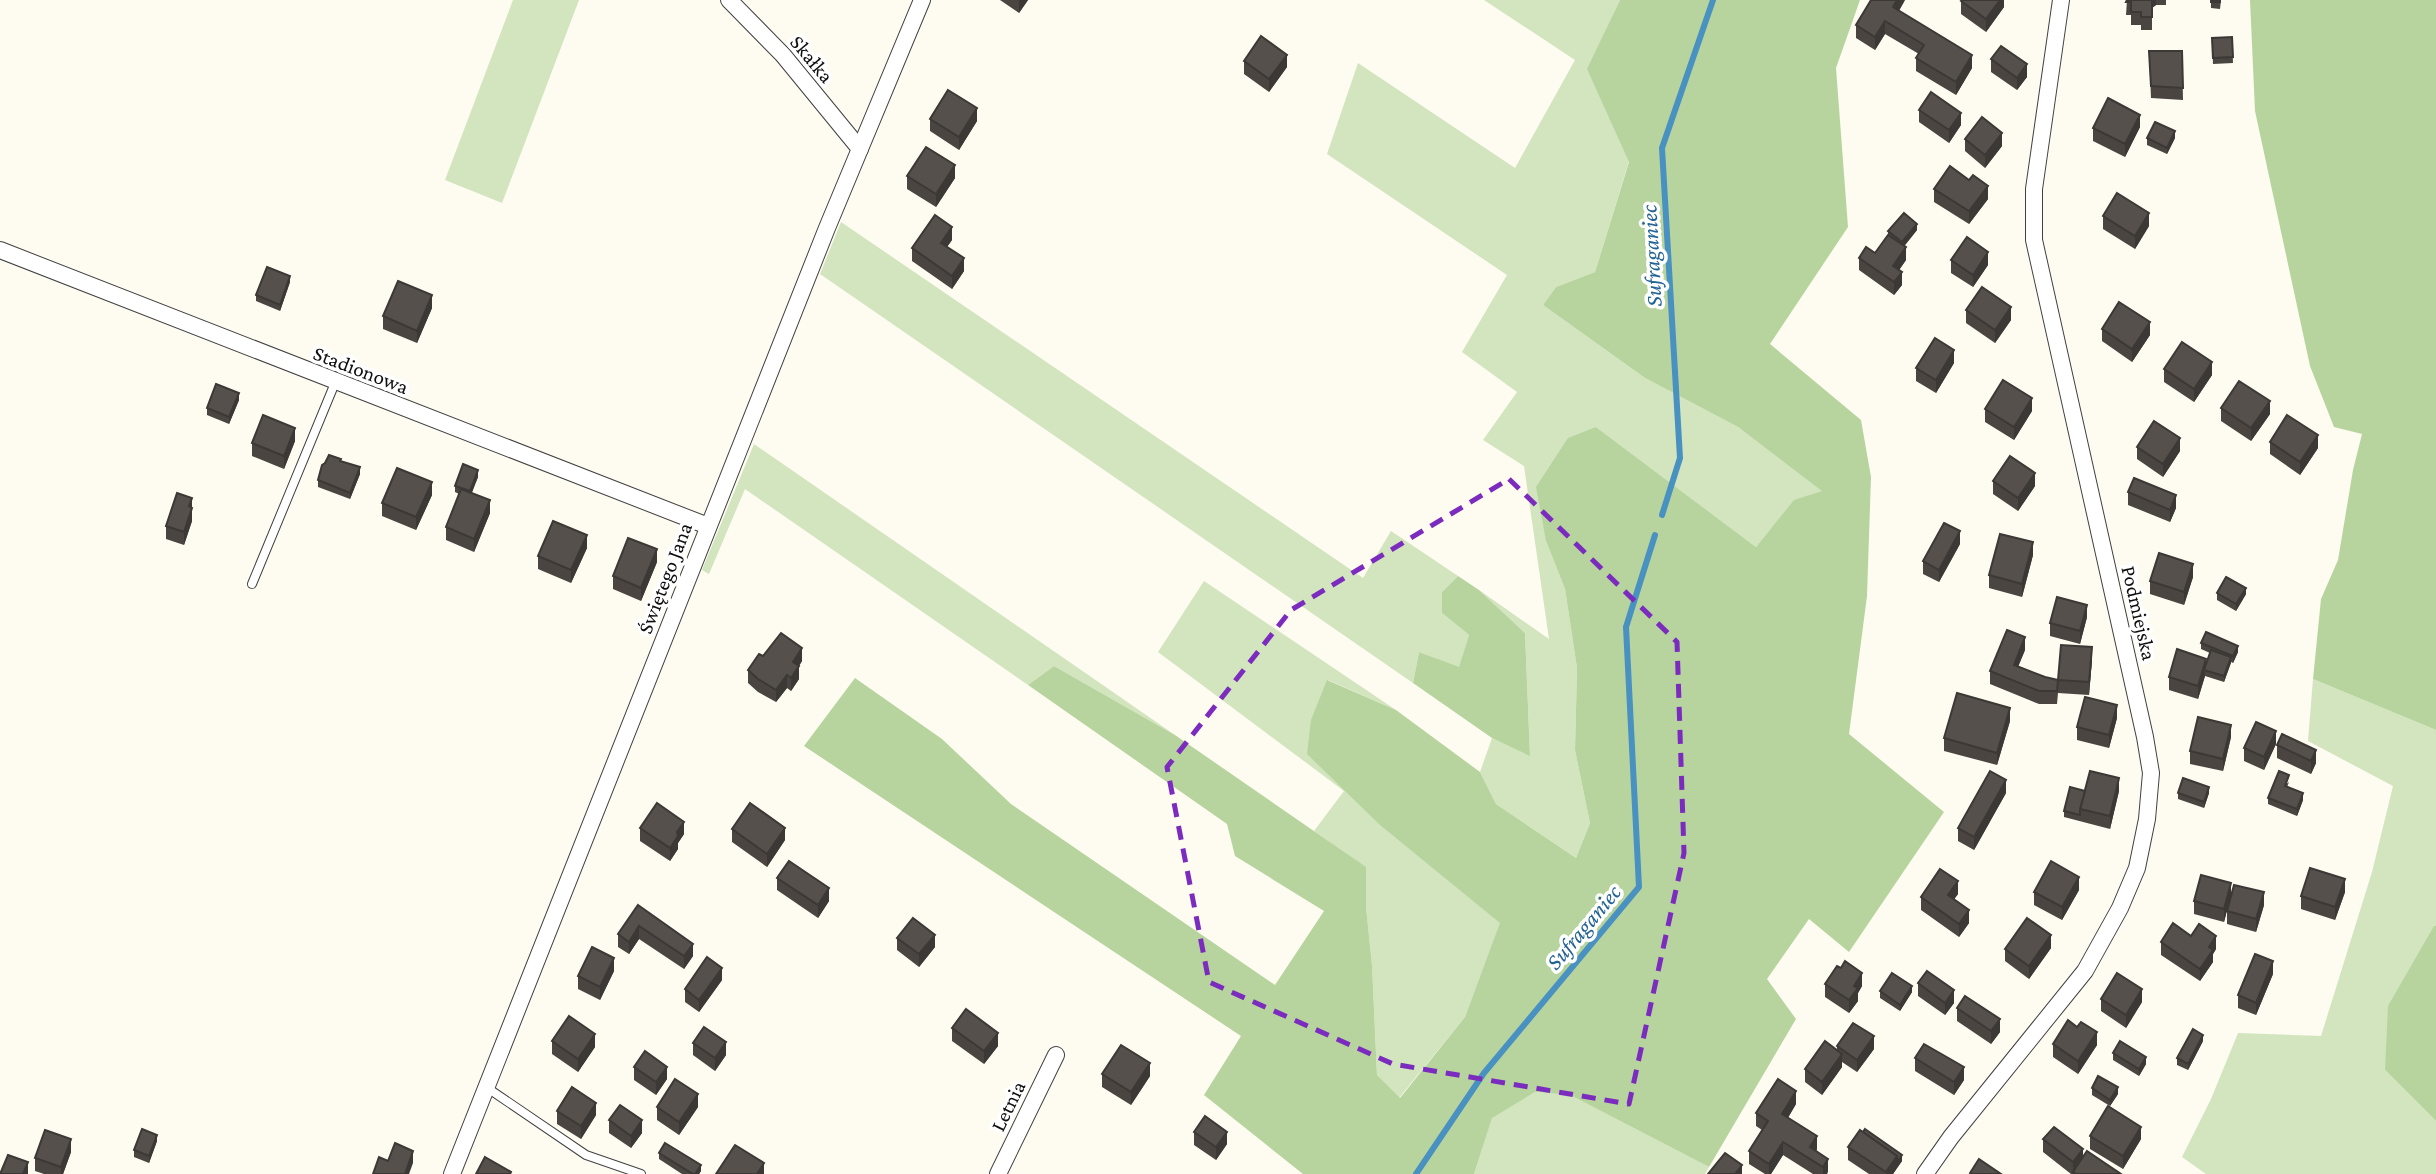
<svg xmlns="http://www.w3.org/2000/svg" width="2436" height="1174" font-family="'Crimson Pro',serif">
  <rect width="100%" height="100%" fill="#fefbf1"/>
  <!-- green -->
  <g fill="#d2e5be">
    <polygon points="513,0 579,0 502,203 445,180"/>
    <polygon points="1484,0 1620,0 1588,69 1629,161 1595,272 1556,287 1543,305 1645,378 1738,427 1823,491 1794,501 1756,547 1596,427 1546,541 1565,589 1577,668 1575,750 1590,823 1576,858 1496,804 1480,772 1492,738 1530,755 1525,633 1479,590 1549,639 1524,466 1483,440 1517,392 1462,352 1507,275 1327,154 1358,63 1515,168 1575,60"/>
    <polygon points="841,222 1363,578 1391,531 1458,576 1442,592 1442,613 1469,635 1459,668 1419,652 1413,683 820,274"/>
    <polygon points="754,444 1175,735 1054,666 1028,685 745,489 709,574 702,570"/>
    <polygon points="1204,581 1396,710 1328,680 1381,826 1501,923 1465,1017 1399,1098 1377,1075 1372,965 1366,907 1366,868 1314,831 1344,791 1158,652"/>
    <polygon points="2313,679 2436,730 2436,926 2385,1070 2436,1121 2436,1174 2206,1174 2182,1157 2211,1099 2238,1033 2321,1036 2372,872 2393,786 2308,741"/>
    <polygon points="1535,1092 1570,1095 1709,1167 1705,1174 1474,1174 1492,1117"/>
  </g>
  <!-- forest -->
  <g fill="#b7d49e">
    <polygon points="1620,0 1860,0 1836,68 1848,227 1770,344 1861,420 1871,477 1867,596 1849,734 1944,812 1849,952 1809,919 1767,979 1796,1019 1709,1167 1570,1095 1535,1092 1492,1118 1474,1174 1303,1174 1204,1095 1241,1036 804,746 855,678 942,739 1011,804 1275,985 1324,911 1235,856 1227,824 1028,685 1054,666 1175,735 1366,867 1366,907 1372,965 1377,1075 1400,1098 1465,1017 1500,923 1381,826 1307,754 1311,720 1327,680 1396,710 1480,772 1496,804 1576,858 1590,823 1575,750 1577,668 1565,589 1546,541 1536,487 1568,438 1596,427 1756,547 1794,500 1822,491 1738,427 1645,378 1543,305 1556,287 1595,272 1629,162 1587,69"/>
    <polygon points="2250,0 2436,0 2436,730 2313,679 2321,599 2338,560 2353,470 2362,434 2334,427 2310,366 2255,111"/>
    <polygon points="1458,576 1479,590 1525,633 1530,756 1492,738 1413,683 1419,652 1459,667 1469,635 1442,613 1442,592"/>
    <polygon points="2434,926 2436,926 2436,1121 2385,1070 2388,1006"/>
  </g>
  <g fill="none" stroke-linecap="round" stroke-linejoin="round">
    <!-- stream -->
    <g stroke="#4991c0" stroke-width="6">
      <polyline points="1662,515 1680,458 1662,148 1713,0"/>
      <polyline points="1416,1174 1484,1073 1639,887 1626,627 1655,535"/>
    </g>
    <defs>
      <g id="service">
        <polyline points="252,584 335,383"/>
        <polyline points="486,1087 586,1155 641,1174"/>
      </g>
      <g id="minor">
        <polyline points="729,0 783,55 860,149"/>
        <polyline points="0,250 708,526"/>
        <polyline points="452,1174 827,228 922,0"/>
        <polyline points="998,1174 1056,1055"/>
        <polyline points="1925,1174 1951,1137 2085,971 2120,908 2137,868 2147,819 2151,773 2145,737 2034,240 2034,189 2061,0"/>
      </g>
    </defs>
    <!-- service casing -->
    <use href="#service" stroke="#414141" stroke-width="10"/>
    <!-- minor casing -->
    <use href="#minor" stroke="#414141" stroke-width="18"/>
    <!-- service -->
    <use href="#service" stroke="#fff" stroke-width="8"/>
    <!-- minor -->
    <use href="#minor" stroke="#fff" stroke-width="16"/>
  </g>
  <!-- wall -->
  <g fill="#4a4541">
    <polygon points="1000,0 1028,0 1019,13"/>
    <polygon points="1905,0 1899,11 1972,68 1956,95 1916,71 1916,58 1919,54 1885,34 1875,50 1856,38 1856,25"/>
    <polygon points="2004,0 2004,7 1986,32 1961,14 1961,1"/>
    <polygon points="2127,0 2166,0 2166,5 2156,5 2152,8 2152,30 2141,30 2141,25 2131,25 2131,15 2126,15"/>
    <polygon points="2211,0 2221,0 2220,9 2211,8"/>
    <polygon points="2232,37 2233,63 2213,64 2212,38"/>
    <polygon points="2149,51 2182,51 2183,100 2151,98"/>
    <polygon points="1991,59 2027,77 2017,90 1991,72"/>
    <polygon points="1244,61 1287,67 1269,92 1244,74"/>
    <polygon points="1919,110 1961,125 1949,143 1919,122"/>
    <polygon points="930,119 977,121 959,150 930,131"/>
    <polygon points="2140,127 2125,157 2093,141 2093,128"/>
    <polygon points="2147,138 2175,138 2167,154 2147,145"/>
    <polygon points="1965,139 2002,146 1985,168 1965,151"/>
    <polygon points="907,176 955,178 936,207 907,189"/>
    <polygon points="1969,180 1988,199 1969,224 1934,202 1934,189"/>
    <polygon points="2103,216 2149,226 2135,249 2103,229"/>
    <polygon points="1917,230 1904,246 1906,260 1899,270 1902,285 1894,295 1859,270 1859,258 1875,253 1888,235 1888,231"/>
    <polygon points="952,240 947,247 964,271 952,289 912,261 912,248"/>
    <polygon points="1951,260 1988,265 1973,287 1951,273"/>
    <polygon points="290,282 280,311 256,301 256,295"/>
    <polygon points="432,308 417,343 383,329 383,316"/>
    <polygon points="1966,310 2011,320 1995,343 1966,323"/>
    <polygon points="2102,329 2150,335 2132,362 2102,341"/>
    <polygon points="1954,363 1936,393 1916,381 1916,368"/>
    <polygon points="2164,369 2212,375 2194,402 2164,382"/>
    <polygon points="239,400 229,424 207,415 207,408"/>
    <polygon points="2221,408 2270,414 2251,441 2221,421"/>
    <polygon points="1985,409 2032,411 2014,440 1985,422"/>
    <polygon points="295,441 284,469 252,456 252,443"/>
    <polygon points="2270,442 2318,448 2300,475 2270,454"/>
    <polygon points="2137,447 2180,451 2163,477 2137,459"/>
    <polygon points="341,461 360,474 350,499 318,487 318,480"/>
    <polygon points="478,477 471,493 490,513 474,552 446,540 446,527 459,494 455,492 455,486"/>
    <polygon points="1993,481 2035,486 2018,511 1993,494"/>
    <polygon points="2128,492 2176,508 2170,522 2128,505"/>
    <polygon points="432,495 416,530 382,516 382,503"/>
    <polygon points="192,521 184,545 166,539 166,526"/>
    <polygon points="1960,544 1939,582 1923,574 1923,561"/>
    <polygon points="587,548 571,583 538,569 538,556"/>
    <polygon points="2033,555 2022,597 1989,588 1989,575"/>
    <polygon points="657,562 641,601 613,589 613,576"/>
    <polygon points="2193,577 2184,605 2150,594 2150,581"/>
    <polygon points="2217,593 2246,594 2236,611 2217,600"/>
    <polygon points="2087,617 2080,644 2050,636 2050,623"/>
    <polygon points="2201,643 2238,652 2233,663 2231,662 2224,682 2205,676 2198,699 2169,690 2169,677 2206,665 2210,653 2201,649"/>
    <polygon points="2025,650 2018,666 2045,677 2058,680 2092,660 2089,695 2058,693 2057,704 2039,704 1990,684 1990,671"/>
    <polygon points="763,656 802,661 799,666 799,679 791,691 787,688 776,702 758,692 748,683 748,670"/>
    <polygon points="2117,718 2109,748 2077,740 2077,727"/>
    <polygon points="2010,721 1997,765 1944,751 1944,738"/>
    <polygon points="2231,737 2223,771 2190,764 2190,751"/>
    <polygon points="2276,744 2264,770 2244,761 2244,748"/>
    <polygon points="2277,745 2316,763 2311,774 2277,758"/>
    <polygon points="2289,782 2287,787 2303,800 2297,816 2268,804 2268,798"/>
    <polygon points="2085,791 2119,791 2110,829 2064,817 2064,811"/>
    <polygon points="2006,793 1974,850 1958,841 1958,828"/>
    <polygon points="2178,793 2209,793 2204,808 2178,799"/>
    <polygon points="640,828 684,834 678,843 678,849 670,861 640,841"/>
    <polygon points="732,829 785,840 767,867 732,842"/>
    <polygon points="777,878 829,901 818,918 777,890"/>
    <polygon points="2079,890 2062,920 2034,905 2034,892"/>
    <polygon points="2345,892 2335,920 2301,909 2301,896"/>
    <polygon points="1958,894 1954,899 1969,923 1959,937 1921,910 1921,897"/>
    <polygon points="2231,895 2224,922 2194,914 2194,901"/>
    <polygon points="638,905 693,956 684,969 639,939 629,954 618,947 618,934"/>
    <polygon points="2264,905 2256,932 2227,924 2227,911"/>
    <polygon points="2191,936 2216,949 2213,954 2213,962 2200,981 2161,955 2161,942"/>
    <polygon points="897,938 935,947 919,967 897,950"/>
    <polygon points="2051,948 2029,979 2005,961 2005,949"/>
    <polygon points="614,971 600,1000 578,989 578,976"/>
    <polygon points="2273,974 2256,1015 2238,1008 2238,995"/>
    <polygon points="722,980 699,1012 685,1002 685,989"/>
    <polygon points="1918,983 1954,1003 1945,1015 1918,996"/>
    <polygon points="1825,984 1862,986 1858,993 1858,1001 1849,1013 1825,997"/>
    <polygon points="1880,991 1912,992 1900,1011 1880,998"/>
    <polygon points="2101,999 2142,1002 2126,1028 2101,1011"/>
    <polygon points="1957,1008 2000,1032 1991,1044 1957,1021"/>
    <polygon points="2077,1027 2097,1045 2078,1074 2053,1057 2053,1044"/>
    <polygon points="952,1028 998,1046 984,1064 952,1041"/>
    <polygon points="552,1041 595,1047 578,1072 552,1054"/>
    <polygon points="2203,1041 2188,1070 2177,1065 2177,1058"/>
    <polygon points="693,1043 726,1055 715,1071 693,1055"/>
    <polygon points="1837,1046 1874,1049 1857,1072 1842,1062 1842,1067 1822,1095 1805,1082 1805,1069 1837,1050"/>
    <polygon points="2113,1053 2146,1064 2139,1076 2113,1060"/>
    <polygon points="1915,1058 1964,1080 1954,1095 1915,1071"/>
    <polygon points="634,1067 667,1079 656,1095 634,1080"/>
    <polygon points="1102,1074 1150,1076 1131,1105 1102,1087"/>
    <polygon points="2092,1088 2118,1094 2110,1106 2092,1095"/>
    <polygon points="1796,1104 1788,1118 1817,1149 1816,1151 1828,1171 1827,1174 1813,1174 1783,1155 1771,1174 1765,1174 1749,1164 1749,1151 1762,1130 1756,1126 1756,1113"/>
    <polygon points="657,1107 698,1107 679,1135 657,1120"/>
    <polygon points="557,1111 596,1115 581,1139 557,1124"/>
    <polygon points="609,1120 642,1133 631,1148 609,1133"/>
    <polygon points="1194,1132 1227,1144 1216,1160 1194,1145"/>
    <polygon points="2090,1136 2141,1139 2123,1169 2090,1149"/>
    <polygon points="2043,1139 2083,1158 2121,1174 2071,1174 2043,1152"/>
    <polygon points="157,1141 149,1163 134,1157 134,1150"/>
    <polygon points="1848,1147 1902,1161 1893,1174 1869,1174 1848,1160"/>
    <polygon points="71,1152 63,1174 44,1174 35,1171 35,1158"/>
    <polygon points="659,1153 701,1171 699,1174 682,1174 659,1159"/>
  </g>
  <!-- shaded-wall -->
  <g fill="#3c3835">
    <polygon points="1019,0 1028,0 1019,13"/>
    <polygon points="1897,0 1905,0 1893,20 1893,7"/>
    <polygon points="2000,0 2004,0 2004,7 1986,32 1986,19"/>
    <polygon points="2152,0 2156,0 2156,5 2152,8"/>
    <polygon points="1885,21 1885,34 1875,50 1875,37"/>
    <polygon points="1287,55 1287,67 1269,92 1269,79"/>
    <polygon points="1972,55 1972,68 1956,95 1956,82"/>
    <polygon points="2027,64 2027,77 2017,90 2017,78"/>
    <polygon points="977,108 977,121 959,150 959,137"/>
    <polygon points="1961,113 1961,125 1949,143 1949,130"/>
    <polygon points="2140,115 2140,127 2125,157 2125,144"/>
    <polygon points="2175,131 2175,138 2167,154 2167,148"/>
    <polygon points="2002,133 2002,146 1985,168 1985,155"/>
    <polygon points="955,165 955,178 936,207 936,194"/>
    <polygon points="1988,186 1988,199 1969,224 1969,211"/>
    <polygon points="2149,213 2149,226 2135,249 2135,236"/>
    <polygon points="1917,224 1917,230 1902,249 1902,242"/>
    <polygon points="952,227 952,240 941,255 941,243"/>
    <polygon points="1906,247 1906,260 1893,279 1893,266"/>
    <polygon points="1988,252 1988,265 1973,287 1973,275"/>
    <polygon points="964,258 964,271 952,289 952,276"/>
    <polygon points="1902,272 1902,285 1894,295 1894,282"/>
    <polygon points="290,276 290,282 280,311 280,305"/>
    <polygon points="432,295 432,308 417,343 417,331"/>
    <polygon points="2011,307 2011,320 1995,343 1995,330"/>
    <polygon points="2150,322 2150,335 2132,362 2132,349"/>
    <polygon points="1954,350 1954,363 1936,393 1936,380"/>
    <polygon points="2212,362 2212,375 2194,402 2194,389"/>
    <polygon points="239,393 239,400 229,424 229,417"/>
    <polygon points="2032,398 2032,411 2014,440 2014,427"/>
    <polygon points="2270,401 2270,414 2251,441 2251,428"/>
    <polygon points="295,428 295,441 284,469 284,456"/>
    <polygon points="2318,435 2318,448 2300,475 2300,462"/>
    <polygon points="2180,438 2180,451 2163,477 2163,464"/>
    <polygon points="360,467 360,474 350,499 350,493"/>
    <polygon points="478,470 478,477 470,498 470,491"/>
    <polygon points="2035,473 2035,486 2018,511 2018,498"/>
    <polygon points="432,482 432,495 416,530 416,517"/>
    <polygon points="2176,495 2176,508 2170,522 2170,510"/>
    <polygon points="192,498 192,521 184,545 184,532 189,506"/>
    <polygon points="490,500 490,513 474,552 474,539"/>
    <polygon points="1960,531 1960,544 1939,582 1939,570"/>
    <polygon points="587,535 587,548 571,583 571,570"/>
    <polygon points="2033,542 2033,555 2022,597 2022,584"/>
    <polygon points="657,549 657,562 641,601 641,588"/>
    <polygon points="2193,564 2193,577 2184,605 2184,592"/>
    <polygon points="2246,588 2246,594 2236,611 2236,604"/>
    <polygon points="2087,605 2087,617 2080,644 2080,631"/>
    <polygon points="2025,637 2025,650 2014,677 2014,665"/>
    <polygon points="2238,646 2238,652 2233,663 2233,656"/>
    <polygon points="2092,647 2092,660 2089,695 2089,682"/>
    <polygon points="802,648 802,661 793,674 793,662"/>
    <polygon points="2231,657 2231,663 2224,682 2224,676"/>
    <polygon points="2206,659 2206,670 2204,670 2205,676 2198,699 2198,686"/>
    <polygon points="799,666 799,679 791,691 791,678"/>
    <polygon points="787,675 787,688 776,702 776,690"/>
    <polygon points="2117,705 2117,718 2109,748 2109,735"/>
    <polygon points="2010,708 2010,721 1997,765 1997,753"/>
    <polygon points="2231,725 2231,737 2223,771 2223,759"/>
    <polygon points="2276,731 2276,744 2264,770 2264,757"/>
    <polygon points="2316,750 2316,763 2311,774 2311,761"/>
    <polygon points="2119,778 2119,791 2110,829 2110,816"/>
    <polygon points="2006,780 2006,793 1974,850 1974,837"/>
    <polygon points="2209,787 2209,793 2204,808 2204,802"/>
    <polygon points="2303,793 2303,800 2297,816 2297,809"/>
    <polygon points="684,822 684,834 678,843 678,849 670,861 670,848 677,832"/>
    <polygon points="785,828 785,840 767,867 767,854"/>
    <polygon points="2079,877 2079,890 2062,920 2062,907"/>
    <polygon points="2345,879 2345,892 2335,920 2335,907"/>
    <polygon points="1958,881 1958,894 1948,908 1948,895"/>
    <polygon points="2231,883 2231,895 2224,922 2224,909"/>
    <polygon points="829,888 829,901 818,918 818,905"/>
    <polygon points="2264,892 2264,905 2256,932 2256,919"/>
    <polygon points="1969,910 1969,923 1959,937 1959,924"/>
    <polygon points="639,926 639,939 629,954 629,942"/>
    <polygon points="935,935 935,947 919,967 919,954"/>
    <polygon points="2051,935 2051,948 2029,979 2029,966"/>
    <polygon points="2216,936 2216,949 2213,954 2213,962 2200,981 2200,969 2209,947"/>
    <polygon points="693,944 693,956 684,969 684,956"/>
    <polygon points="614,958 614,971 600,1000 600,987"/>
    <polygon points="2273,961 2273,974 2256,1015 2256,1003"/>
    <polygon points="722,968 722,980 699,1012 699,1000"/>
    <polygon points="1862,973 1862,986 1858,993 1858,1001 1849,1013 1849,1000 1854,986"/>
    <polygon points="1912,986 1912,992 1900,1011 1900,1005"/>
    <polygon points="2142,989 2142,1002 2126,1028 2126,1015"/>
    <polygon points="1954,990 1954,1003 1945,1015 1945,1003"/>
    <polygon points="2000,1019 2000,1032 1991,1044 1991,1031"/>
    <polygon points="2097,1032 2097,1045 2078,1074 2078,1061"/>
    <polygon points="998,1033 998,1046 984,1064 984,1051"/>
    <polygon points="595,1034 595,1047 578,1072 578,1059"/>
    <polygon points="2203,1035 2203,1041 2188,1070 2188,1064"/>
    <polygon points="1874,1036 1874,1049 1857,1072 1857,1060"/>
    <polygon points="726,1042 726,1055 715,1071 715,1058"/>
    <polygon points="1842,1054 1842,1067 1822,1095 1822,1082"/>
    <polygon points="2146,1057 2146,1064 2139,1076 2139,1069"/>
    <polygon points="1150,1063 1150,1076 1131,1105 1131,1092"/>
    <polygon points="667,1067 667,1079 656,1095 656,1082"/>
    <polygon points="1964,1067 1964,1080 1954,1095 1954,1082"/>
    <polygon points="2118,1087 2118,1094 2110,1106 2110,1100"/>
    <polygon points="1796,1091 1796,1104 1782,1127 1782,1114"/>
    <polygon points="698,1094 698,1107 679,1135 679,1122"/>
    <polygon points="596,1103 596,1115 581,1139 581,1126"/>
    <polygon points="642,1120 642,1133 631,1148 631,1136"/>
    <polygon points="2141,1127 2141,1139 2123,1169 2123,1156"/>
    <polygon points="1227,1132 1227,1144 1216,1160 1216,1147"/>
    <polygon points="157,1135 157,1141 149,1163 149,1156"/>
    <polygon points="1817,1136 1817,1149 1810,1160 1810,1147"/>
    <polygon points="71,1139 71,1152 63,1174 61,1174 61,1167"/>
    <polygon points="1783,1142 1783,1155 1771,1174 1769,1174 1769,1164"/>
    <polygon points="2083,1149 2083,1162 2073,1174 2073,1162"/>
    <polygon points="413,1151 413,1163 409,1174 405,1174"/>
    <polygon points="1902,1155 1902,1161 1897,1168 1897,1162"/>
    <polygon points="1897,1156 1897,1168 1893,1174 1886,1174"/>
    <polygon points="1828,1159 1828,1171 1827,1174 1823,1174 1823,1167"/>
    <polygon points="28,1162 28,1174 23,1174"/>
    <polygon points="764,1163 764,1174 757,1174"/>
    <polygon points="701,1165 701,1171 699,1174 695,1174"/>
    <polygon points="1742,1165 1742,1174 1735,1174"/>
  </g>
  <!-- building -->
  <g fill="#56504c" stroke="#3c3835" stroke-width="2">
    <polygon points="1871,0 1897,0 1893,7 1972,55 1956,82 1916,58 1924,45 1885,21 1875,37 1856,25"/>
    <polygon points="1962,0 2000,0 1986,19 1961,1"/>
    <polygon points="2127,0 2152,0 2152,17 2141,17 2141,12 2131,12 2131,2 2126,2"/>
    <rect x="2211" y="0" width="9" height="2"/>
    <polygon points="1261,36 1287,55 1269,79 1244,61"/>
    <polygon points="2232,37 2233,57 2213,58 2212,38"/>
    <polygon points="2001,46 2027,64 2017,78 1991,59"/>
    <polygon points="2149,51 2182,51 2183,88 2151,86"/>
    <polygon points="948,90 977,108 959,137 930,119"/>
    <polygon points="1931,92 1961,113 1949,130 1919,110"/>
    <polygon points="2108,98 2140,115 2125,144 2093,128"/>
    <polygon points="1982,117 2002,133 1985,155 1965,139"/>
    <polygon points="2155,122 2175,131 2167,148 2147,138"/>
    <polygon points="926,147 955,165 936,194 907,176"/>
    <polygon points="1950,166 1969,180 1973,175 1988,186 1969,211 1934,189"/>
    <polygon points="2117,193 2149,213 2135,236 2103,216"/>
    <polygon points="1904,213 1917,224 1902,242 1888,231"/>
    <polygon points="935,215 952,227 941,243 964,258 952,276 912,248"/>
    <polygon points="1888,235 1906,247 1893,266 1902,272 1894,282 1859,258 1866,247 1875,253"/>
    <polygon points="1967,237 1988,252 1973,275 1951,260"/>
    <polygon points="267,267 290,276 280,305 256,295"/>
    <polygon points="398,281 432,295 417,331 383,316"/>
    <polygon points="1982,287 2011,307 1995,330 1966,310"/>
    <polygon points="2119,302 2150,322 2132,349 2102,329"/>
    <polygon points="1935,338 1954,350 1936,380 1916,368"/>
    <polygon points="2182,342 2212,362 2194,389 2164,369"/>
    <polygon points="2003,380 2032,398 2014,427 1985,409"/>
    <polygon points="2239,381 2270,401 2251,428 2221,408"/>
    <polygon points="216,384 239,393 229,417 207,408"/>
    <polygon points="263,415 295,428 284,456 252,443"/>
    <polygon points="2287,415 2318,435 2300,462 2270,442"/>
    <polygon points="2154,421 2180,438 2163,464 2137,447"/>
    <polygon points="329,455 341,459 340,461 360,467 350,493 318,480 322,465 325,463"/>
    <polygon points="2010,456 2035,473 2018,498 1993,481"/>
    <polygon points="463,464 478,470 470,491 455,486"/>
    <polygon points="397,468 432,482 416,517 382,503"/>
    <polygon points="2134,478 2176,495 2170,510 2128,492"/>
    <polygon points="461,489 490,500 474,539 446,527"/>
    <polygon points="177,493 192,498 189,506 192,508 184,532 166,526"/>
    <polygon points="553,521 587,535 571,570 538,556"/>
    <polygon points="1944,523 1960,531 1939,570 1923,561"/>
    <polygon points="2000,534 2033,542 2022,584 1989,575"/>
    <polygon points="628,538 657,549 641,588 613,576"/>
    <polygon points="2159,553 2193,564 2184,592 2150,581"/>
    <polygon points="2226,577 2246,588 2236,604 2217,593"/>
    <polygon points="2057,597 2087,605 2080,631 2050,623"/>
    <polygon points="2007,630 2025,637 2014,665 2045,677 2058,680 2061,645 2092,647 2089,682 2058,680 2057,691 2039,691 1990,671"/>
    <polygon points="2206,632 2238,646 2233,656 2201,643"/>
    <polygon points="781,633 802,648 793,662 799,666 791,678 787,675 776,690 758,679 748,670 759,654 763,656"/>
    <polygon points="2177,649 2206,659 2198,686 2169,677"/>
    <polygon points="2211,650 2231,657 2224,676 2204,670"/>
    <polygon points="1957,693 2010,708 1997,753 1944,738"/>
    <polygon points="2085,697 2117,705 2109,735 2077,727"/>
    <polygon points="2198,717 2231,725 2223,759 2190,751"/>
    <polygon points="2256,722 2276,731 2264,757 2244,748"/>
    <polygon points="2282,734 2316,750 2311,761 2277,745"/>
    <polygon points="1990,771 2006,780 1974,837 1958,828"/>
    <polygon points="2090,771 2119,778 2110,816 2080,809"/>
    <polygon points="2279,771 2289,775 2285,786 2303,793 2297,809 2268,798"/>
    <polygon points="2183,778 2209,787 2204,802 2178,793"/>
    <polygon points="2070,787 2085,791 2080,809 2080,815 2064,811"/>
    <polygon points="657,803 684,822 677,832 678,836 670,848 640,828"/>
    <polygon points="750,803 785,828 767,854 732,829"/>
    <polygon points="789,861 829,888 818,905 777,878"/>
    <polygon points="2051,861 2079,877 2062,907 2034,892"/>
    <polygon points="2310,868 2345,879 2335,907 2301,896"/>
    <polygon points="1940,869 1958,881 1948,895 1969,910 1959,924 1921,897"/>
    <polygon points="2201,875 2231,883 2224,909 2194,901"/>
    <polygon points="2234,885 2264,892 2256,919 2227,911"/>
    <polygon points="638,905 693,944 684,956 639,926 629,942 618,934"/>
    <polygon points="913,918 935,935 919,954 897,938"/>
    <polygon points="2027,918 2051,935 2029,966 2005,949"/>
    <polygon points="2173,923 2191,936 2199,924 2216,936 2209,947 2213,950 2200,969 2161,942"/>
    <polygon points="592,947 614,958 600,987 578,976"/>
    <polygon points="2255,954 2273,961 2256,1003 2238,995"/>
    <polygon points="707,957 722,968 699,1000 685,989"/>
    <polygon points="1845,961 1862,973 1854,986 1858,988 1849,1000 1825,984 1837,966 1841,968"/>
    <polygon points="1927,971 1954,990 1945,1003 1918,983"/>
    <polygon points="1892,973 1912,986 1900,1005 1880,991"/>
    <polygon points="2117,973 2142,989 2126,1015 2101,999"/>
    <polygon points="1965,996 2000,1019 1991,1031 1957,1008"/>
    <polygon points="966,1009 998,1033 984,1051 952,1028"/>
    <polygon points="569,1016 595,1034 578,1059 552,1041"/>
    <polygon points="2068,1020 2077,1027 2081,1022 2097,1032 2078,1061 2053,1044"/>
    <polygon points="1853,1023 1874,1036 1857,1060 1837,1046"/>
    <polygon points="704,1027 726,1042 715,1058 693,1043"/>
    <polygon points="2193,1029 2203,1035 2188,1064 2177,1058"/>
    <polygon points="1825,1041 1842,1054 1822,1082 1805,1069"/>
    <polygon points="2120,1041 2146,1057 2139,1069 2113,1053"/>
    <polygon points="1924,1044 1964,1067 1954,1082 1915,1058"/>
    <polygon points="1121,1045 1150,1063 1131,1092 1102,1074"/>
    <polygon points="645,1051 667,1067 656,1082 634,1067"/>
    <polygon points="2098,1076 2118,1087 2110,1100 2092,1088"/>
    <polygon points="675,1079 698,1094 679,1122 657,1107"/>
    <polygon points="1778,1079 1796,1091 1782,1114 1817,1136 1810,1147 1828,1159 1823,1167 1783,1142 1769,1164 1749,1151 1768,1121 1756,1113"/>
    <polygon points="572,1087 596,1103 581,1126 557,1111"/>
    <polygon points="620,1105 642,1120 631,1136 609,1120"/>
    <polygon points="2108,1106 2141,1127 2123,1156 2090,1136"/>
    <polygon points="1205,1116 1227,1132 1216,1147 1194,1132"/>
    <polygon points="2054,1127 2083,1149 2073,1162 2043,1139"/>
    <polygon points="142,1129 157,1135 149,1156 134,1150"/>
    <polygon points="1865,1129 1902,1155 1897,1162 1897,1156 1863,1132"/>
    <polygon points="45,1130 71,1139 61,1167 35,1158"/>
    <polygon points="1860,1130 1897,1156 1886,1172 1848,1147"/>
    <polygon points="395,1143 413,1151 405,1174 373,1174 379,1157 388,1161"/>
    <polygon points="665,1143 701,1165 695,1174 693,1174 659,1153"/>
    <polygon points="735,1145 764,1163 757,1174 716,1174"/>
    <polygon points="2087,1151 2121,1174 2076,1174 2073,1172"/>
    <polygon points="1725,1153 1742,1165 1735,1174 1708,1174"/>
    <polygon points="8,1155 28,1162 23,1174 0,1174"/>
    <polygon points="485,1157 511,1172 510,1174 476,1174"/>
    <polygon points="1979,1159 2001,1174 1971,1174 1970,1173"/>
  </g>
  <!-- marked area -->
  <path fill="none" stroke="#7b2cbf" stroke-width="5" stroke-dasharray="14 9" stroke-linejoin="round" d="M 1509,479 L 1677,642 L 1684,853 L 1629,1104 L 1393,1064 L 1209,982 L 1167,767 L 1291,610 Z"/>
  <g text-anchor="middle" dominant-baseline="central" stroke-width="7" stroke-linejoin="round" paint-order="stroke">
    <!-- street labels -->
    <g font-size="21" fill="#0e0e0e" stroke="#fff">
      <text transform="translate(812 59) rotate(50)">Skałka</text>
      <text transform="translate(361 370) rotate(21)">Stadionowa</text>
      <text transform="translate(665 578) rotate(-69)">Świętego Jana</text>
      <text transform="translate(2139 613) rotate(77)">Podmiejska</text>
      <text transform="translate(1008 1106) rotate(-64)">Letnia</text>
    </g>
    <!-- water labels -->
    <g font-size="23" font-style="italic" fill="#236394" stroke="#fff">
      <text transform="translate(1651 256) rotate(-93)">Sufraganiec</text>
      <text transform="translate(1583 927) rotate(-50)">Sufraganiec</text>
    </g>
  </g>
</svg>
